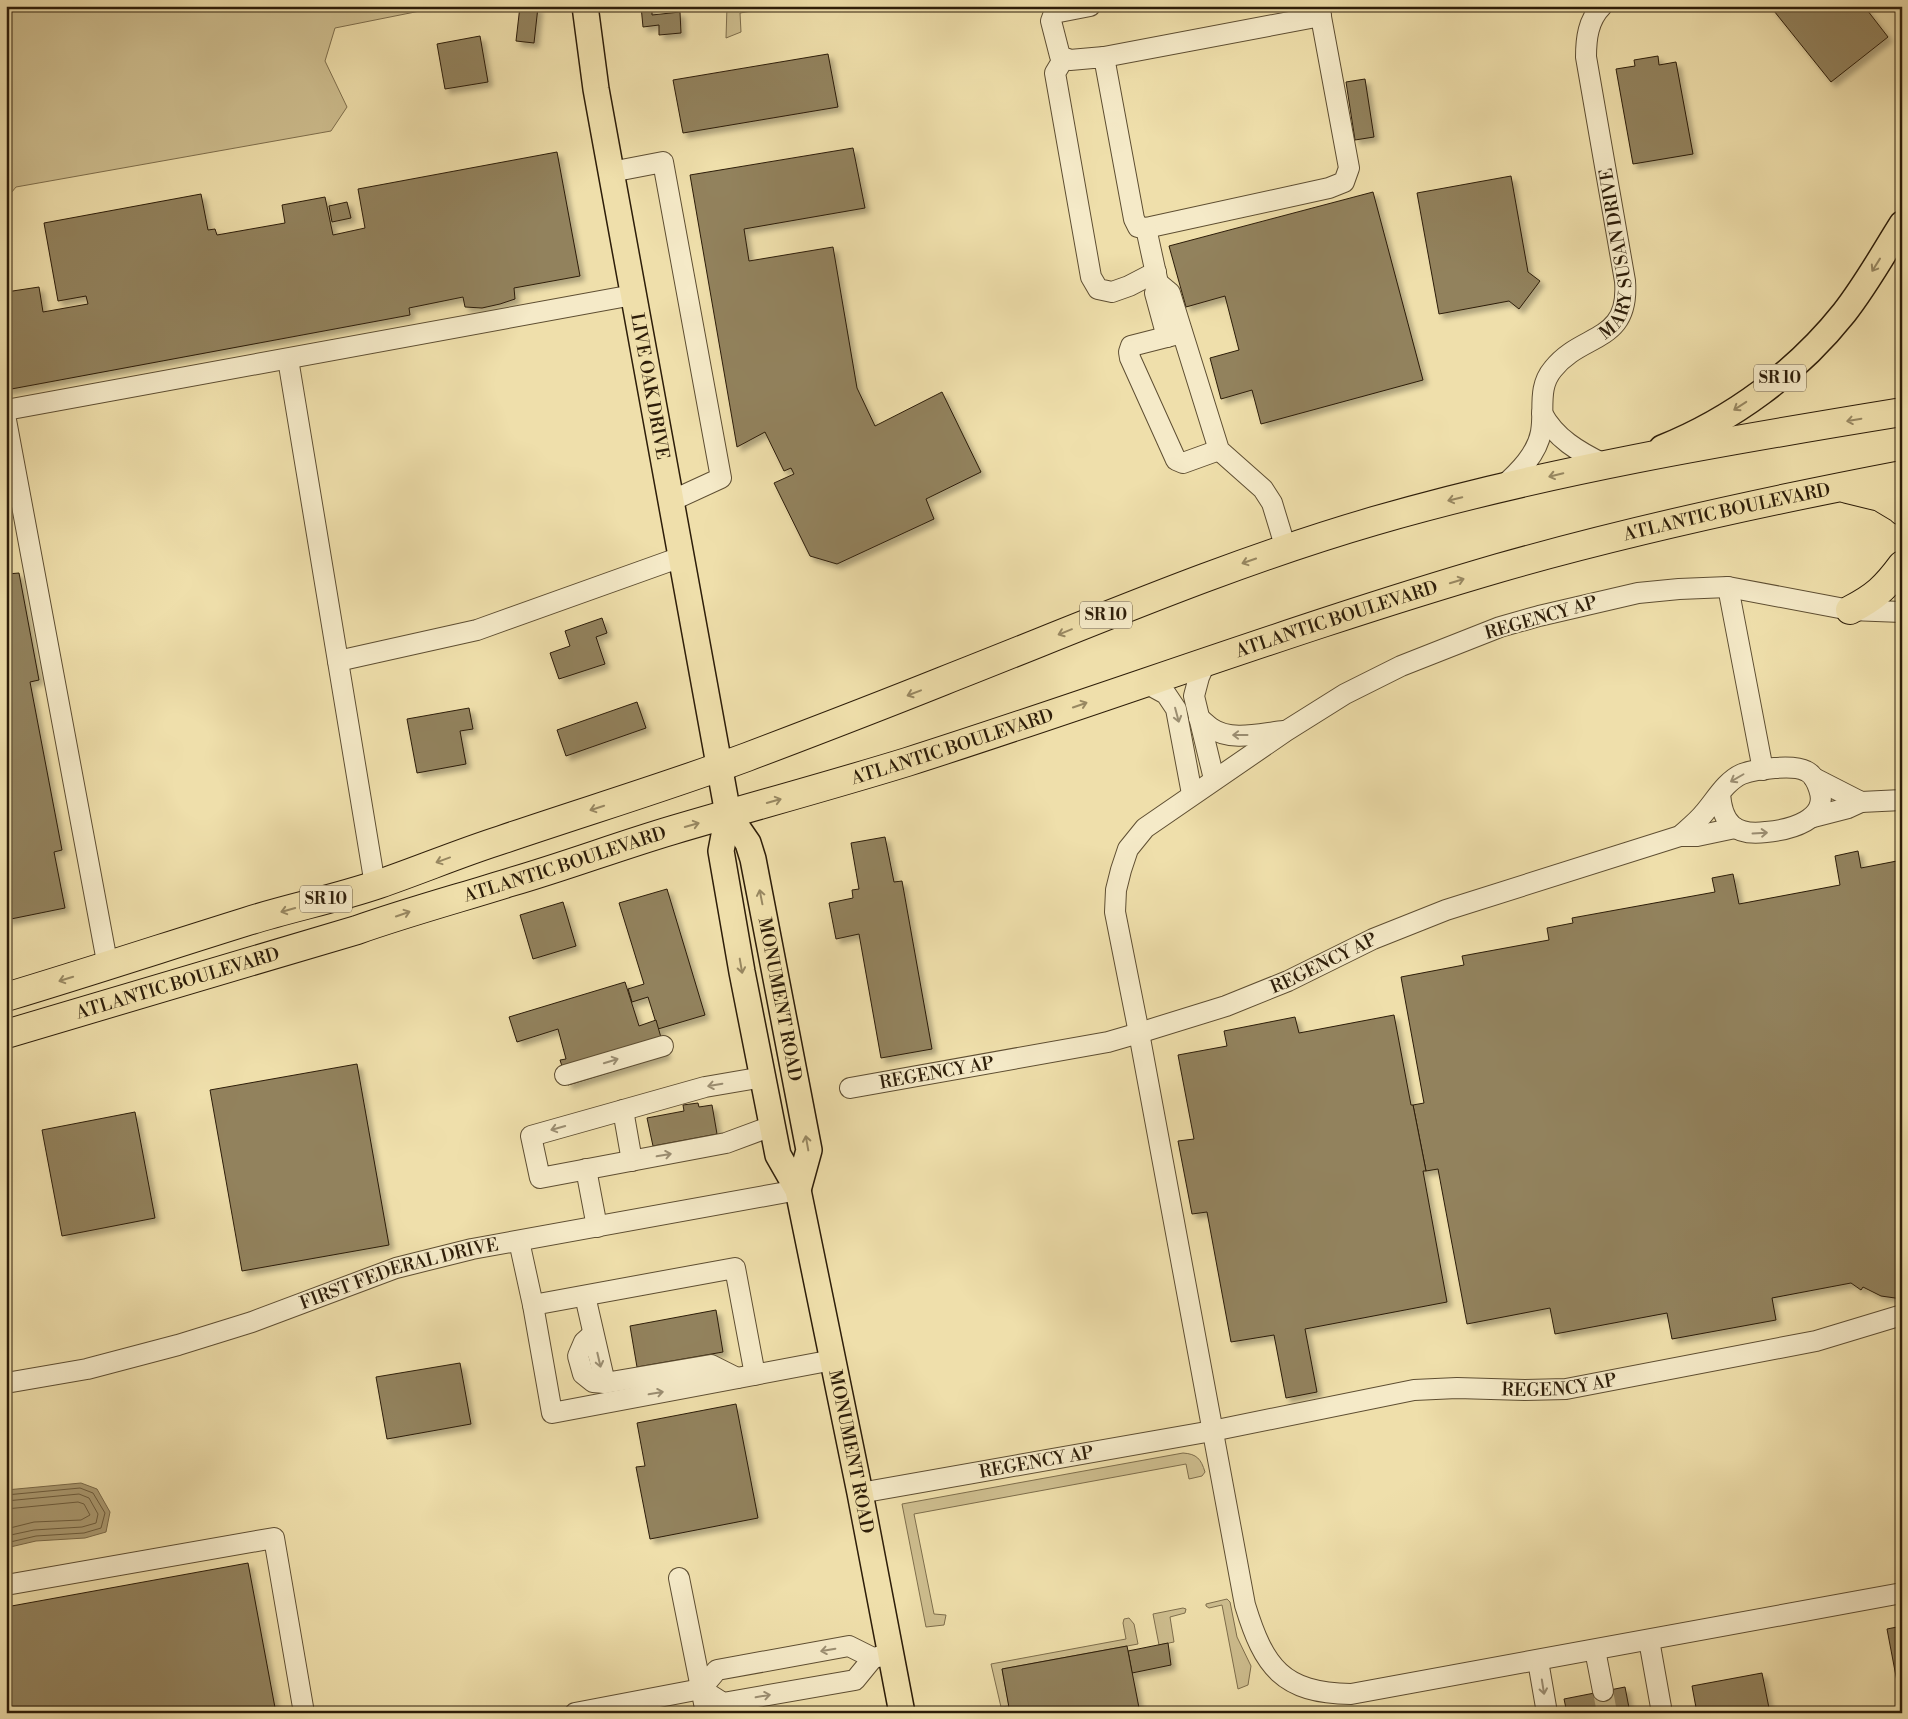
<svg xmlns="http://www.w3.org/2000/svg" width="1908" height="1719" font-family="'Libre Bodoni',serif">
  <defs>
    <filter id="shadow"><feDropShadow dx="4.5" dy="4.5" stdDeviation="2.5" flood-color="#0004"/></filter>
  </defs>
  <rect width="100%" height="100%" fill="#efdfab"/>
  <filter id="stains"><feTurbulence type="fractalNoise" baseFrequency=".004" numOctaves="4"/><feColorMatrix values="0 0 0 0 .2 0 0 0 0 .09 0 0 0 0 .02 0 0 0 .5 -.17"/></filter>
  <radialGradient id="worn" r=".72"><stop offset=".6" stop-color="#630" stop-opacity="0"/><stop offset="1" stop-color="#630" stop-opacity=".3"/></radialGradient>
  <!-- green -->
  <g fill="#cebe8f" stroke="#7e6e4c">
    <polygon points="6,6 430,6 430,9 335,28 325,61 347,107 331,131 16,187 6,199"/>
    <polygon points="727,6 781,6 740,13 741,32 726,38"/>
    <path d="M 1183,1453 C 1197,1454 1201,1459 1205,1472 L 1202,1476 L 1189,1479 L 1186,1464 L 914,1514 L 934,1614 L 946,1615 L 944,1625 L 926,1627 L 902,1504 Z"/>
    <polygon points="1227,1599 1230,1602 1237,1637 1251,1666 1248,1685 1238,1689 1222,1605 1209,1608 1206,1606 1206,1604"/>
    <polygon points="1183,1608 1186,1609 1185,1613 1170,1617 1174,1642 1159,1645 1153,1614"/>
    <polygon points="1129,1618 1134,1624 1138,1644 1002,1669 1009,1706 1001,1707 991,1664 1126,1639 1123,1623 1124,1619"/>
  </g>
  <!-- water -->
  <polygon fill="#ad9d74" stroke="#7a6a49" points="81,1483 97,1489 110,1512 106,1532 85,1538 36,1541 6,1548 6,1490"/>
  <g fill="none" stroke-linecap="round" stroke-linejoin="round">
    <!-- shore -->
    <g stroke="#6d5d3e" stroke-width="1">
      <polyline points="6,1495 80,1488 93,1493 105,1513 101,1528 84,1533 36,1536 6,1543"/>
      <polyline points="6,1501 79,1494 89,1498 98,1514 96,1523 82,1527 34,1530 6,1536"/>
      <polyline points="6,1509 78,1502 84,1504 90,1515 81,1520 34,1522 6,1529"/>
    </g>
  </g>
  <!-- building -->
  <g fill="#92825d" stroke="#2d1d09" filter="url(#shadow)">
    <polygon points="520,6 538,7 534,43 516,41"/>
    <polygon points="641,6 652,6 652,15 680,12 681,33 659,35 659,25 643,27"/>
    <polygon points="1770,6 1864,6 1888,37 1831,82"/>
    <polygon points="480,36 488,82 445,89 437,44"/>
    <polygon points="828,54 838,107 683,133 673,80"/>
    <polygon points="1658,56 1659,65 1676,62 1693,154 1633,164 1616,69 1635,66 1634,60"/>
    <polygon points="1365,79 1374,137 1355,140 1346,82"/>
    <polygon points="853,148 865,208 744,229 749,261 833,247 857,388 875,426 942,392 981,472 926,499 934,519 837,564 810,556 774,483 794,474 791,468 784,471 765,432 737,447 690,175"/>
    <polygon points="557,152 580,276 514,288 515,299 500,304 482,308 465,307 463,297 409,308 410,315 6,390 6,292 39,287 43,312 88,304 86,296 58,301 44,223 201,194 208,230 215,229 217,235 285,223 282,205 325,197 333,235 365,228 358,189"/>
    <polygon points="1511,176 1528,272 1540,281 1519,309 1509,301 1439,314 1417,193"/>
    <polygon points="1373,192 1423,380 1261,424 1252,390 1221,399 1210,358 1239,350 1225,296 1186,307 1169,246"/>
    <polygon points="347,202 351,218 332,222 329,206"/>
    <polygon points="6,568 7,574 19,573 39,680 30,682 62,850 54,852 65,908 6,920"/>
    <polygon points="602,618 607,633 596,637 605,664 559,679 550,653 570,646 565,631"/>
    <polygon points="637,702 646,728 566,756 557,730"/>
    <polygon points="469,708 473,729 460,731 466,764 417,773 407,719"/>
    <polygon points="885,837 894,882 902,881 932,1049 881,1058 859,934 836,939 829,903 853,898 852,890 859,889 851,843"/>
    <polygon points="1858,851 1861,868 1902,860 1902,1299 1881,1296 1863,1287 1861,1290 1851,1283 1772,1298 1776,1320 1672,1339 1667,1313 1555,1334 1550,1308 1467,1324 1438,1169 1426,1171 1413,1105 1424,1103 1401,977 1464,965 1462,956 1549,940 1547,928 1573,923 1572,918 1715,892 1712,878 1733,874 1739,904 1840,885 1835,856"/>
    <polygon points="667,889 705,1015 658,1029 648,997 632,1002 628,989 644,984 619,903"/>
    <polygon points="563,902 576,946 533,959 520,915"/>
    <polygon points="625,982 639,1026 656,1020 666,1055 568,1085 560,1060 566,1059 558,1029 517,1042 509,1017"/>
    <polygon points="1394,1015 1411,1105 1413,1105 1426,1171 1423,1171 1447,1302 1305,1329 1317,1392 1286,1398 1274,1335 1231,1342 1207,1212 1192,1214 1178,1141 1194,1139 1178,1055 1227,1046 1224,1031 1295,1017 1299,1033"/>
    <polygon points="357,1064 389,1245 242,1271 210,1090"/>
    <polygon points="698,1103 699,1107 712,1105 717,1134 653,1146 647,1118 684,1111 683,1105"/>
    <polygon points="135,1112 155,1218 62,1236 42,1130"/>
    <polygon points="716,1310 723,1352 637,1367 630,1326"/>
    <polygon points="460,1363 471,1424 387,1439 376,1377"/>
    <polygon points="736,1404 758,1518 650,1539 636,1467 645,1466 637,1423"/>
    <polygon points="248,1563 276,1713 6,1713 6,1607"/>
    <polygon points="1902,1626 1902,1708 1887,1629"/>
    <polygon points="1168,1643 1171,1665 1132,1673 1128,1651"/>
    <polygon points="1127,1646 1140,1713 1010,1713 1002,1669"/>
    <polygon points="1762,1673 1770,1713 1697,1713 1692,1686"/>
    <polygon points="1625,1687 1630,1713 1567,1713 1564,1699"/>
  </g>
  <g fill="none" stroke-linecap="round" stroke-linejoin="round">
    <!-- minor-tunnel -->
    <polyline stroke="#c8b88b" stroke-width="20" stroke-dasharray="20 10" stroke-linecap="butt" points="1603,1691 1607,1713"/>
    <defs>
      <g id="minor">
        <polyline points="1090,6 1054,13 1051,21 1060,56 1070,60 1104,57 1134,219 1138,227 1146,228 1329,188 1344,182 1349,168 1319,6"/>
        <polyline points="1104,57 1321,16"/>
        <polyline points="1064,58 1055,73 1091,277 1098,289 1112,292 1129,286 1156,272"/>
        <polyline points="611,172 663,162 721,478 671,501"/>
        <polyline points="1146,228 1158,283 1155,293 1167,337"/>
        <polyline points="1158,283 1170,293 1219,450 1263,489 1272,503 1286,549"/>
        <polyline points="1182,333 1131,346 1129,352 1130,358 1176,460 1183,463 1219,450"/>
        <polyline points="288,359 375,885"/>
        <polyline points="6,410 633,295"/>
        <path d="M 1542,413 C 1555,438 1579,452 1604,464"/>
        <polyline points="6,420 108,967"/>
        <path id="s1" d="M 1502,487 C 1519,472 1537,454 1541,432 C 1545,410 1537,388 1553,369 C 1582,332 1630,344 1625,281 L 1586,57 C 1586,39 1588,20 1602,6"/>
        <polyline points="1728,587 1763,770"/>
        <path d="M 1902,612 L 1850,610 L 1728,587 L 1679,589 L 1638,593 L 1539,616 L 1500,627 L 1401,666 L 1345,694 L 1286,731 L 1145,828 L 1128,849 L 1121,870 L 1116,890 L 1115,912 L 1139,1033 L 1245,1605 C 1264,1667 1282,1693 1351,1694 L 1902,1593"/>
        <polyline points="338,661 477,630 681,557"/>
        <polyline points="1206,661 1199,677 1194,696 1214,779"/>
        <polyline points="1144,682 1166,694 1176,709 1192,794"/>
        <path d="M 1199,718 C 1203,721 1207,725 1211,728 C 1231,742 1262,733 1284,731"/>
        <polyline points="1814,778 1861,802 1902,800"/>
        <polyline points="1813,817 1848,808 1861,802"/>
        <polyline points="1680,836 1697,836 1735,828"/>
        <polyline points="565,1075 663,1046"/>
        <polyline points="763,1077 705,1087 531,1136 540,1178 726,1143 772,1126"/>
        <path id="s2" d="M 850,1088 L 1108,1042 L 1139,1033 L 1226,1006 L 1288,981 L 1373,939 L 1446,910 L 1680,836 C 1689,828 1698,821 1705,812 C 1716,799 1726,781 1742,774 C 1756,769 1793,764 1806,771 C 1813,774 1817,783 1819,789 C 1830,820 1789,830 1766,832 C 1735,836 1722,824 1720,793"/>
        <polyline points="623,1110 632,1161"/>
        <polyline points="586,1169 597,1227"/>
        <polyline points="519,1241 533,1305"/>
        <polyline points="585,1296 605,1383 711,1365 737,1378"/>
        <polyline points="593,1334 584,1342 578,1356 583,1374 593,1382 605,1383"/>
        <polyline points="755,1375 735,1268 533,1305 552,1413 833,1360"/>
        <path id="s3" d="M 6,1383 L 87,1369 L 178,1345 L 252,1322 L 396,1268 L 472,1249 L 798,1190"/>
        <path id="s4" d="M 860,1493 L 1212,1431 L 1414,1390 L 1457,1388 L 1525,1390 L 1566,1389 L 1816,1341 L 1902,1315"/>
        <polyline points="679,1578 706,1713"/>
        <polyline points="6,1585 274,1538 304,1713"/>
        <polyline points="1649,1640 1662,1713"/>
        <polyline points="1595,1650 1603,1691"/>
        <polyline points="1538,1661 1547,1713"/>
        <polyline points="701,1689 723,1703 855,1680 873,1658"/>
        <polyline points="575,1713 701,1689 717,1670 849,1646 873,1658 891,1654"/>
      </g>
      <g id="major">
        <path id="s5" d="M 585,6 L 596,89 L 728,814 L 721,851 L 742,972 L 778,1155 L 798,1190 L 860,1493 L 902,1713"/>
        <path d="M 1662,448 C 1732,420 1797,372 1844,313 C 1866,285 1883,254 1902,224"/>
        <path id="s6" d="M 728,814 L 748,843 L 753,859 L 809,1150 L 798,1190"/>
      </g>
      <g id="highway">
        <polyline points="1847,489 1880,497 1900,509 1902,511"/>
        <path d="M 1850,610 C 1875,597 1885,588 1902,565"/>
        <path d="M 6,997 C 86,973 165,947 245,922 C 289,908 335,899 379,884 C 420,870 460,853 501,840 C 583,812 666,787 747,757 C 813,732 878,707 943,681 C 1086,625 1226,564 1374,521 C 1547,471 1724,441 1902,412"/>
        <path id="s7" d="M 6,1034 L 357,930 C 408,912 460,898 511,882 C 566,866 619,846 673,830 C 751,807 829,786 907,762 C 1105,699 1300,626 1499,568 C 1632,530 1766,501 1902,475"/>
      </g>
    </defs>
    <!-- minor casing -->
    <use href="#minor" stroke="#5e4e32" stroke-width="22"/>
    <!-- major casing -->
    <use href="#major" stroke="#2d1d09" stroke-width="28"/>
    <!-- highway casing -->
    <use href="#highway" stroke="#2d1d09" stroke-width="30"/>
    <!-- minor -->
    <use href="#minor" stroke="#f5eac8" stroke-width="20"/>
    <!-- major -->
    <use href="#major" stroke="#efdfab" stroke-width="25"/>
    <!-- highway -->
    <use href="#highway" stroke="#efdfab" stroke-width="28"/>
  </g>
  <!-- one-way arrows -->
  <defs><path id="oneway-shaft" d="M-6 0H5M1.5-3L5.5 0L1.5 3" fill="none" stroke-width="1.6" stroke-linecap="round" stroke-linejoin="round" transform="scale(1.25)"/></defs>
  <g stroke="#988862">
    <use href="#oneway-shaft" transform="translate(1876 265) rotate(122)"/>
    <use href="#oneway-shaft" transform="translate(1740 406) rotate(147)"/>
    <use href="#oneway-shaft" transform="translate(1854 420) rotate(170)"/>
    <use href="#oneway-shaft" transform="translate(1556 475) rotate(167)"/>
    <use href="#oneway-shaft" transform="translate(1455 499) rotate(166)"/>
    <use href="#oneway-shaft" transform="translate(1249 561) rotate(161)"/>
    <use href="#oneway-shaft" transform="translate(1457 581) rotate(-17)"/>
    <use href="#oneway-shaft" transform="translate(1065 632) rotate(158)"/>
    <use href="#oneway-shaft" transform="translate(914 693) rotate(159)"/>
    <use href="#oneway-shaft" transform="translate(1080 705) rotate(-19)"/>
    <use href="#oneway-shaft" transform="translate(774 801) rotate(-16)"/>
    <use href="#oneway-shaft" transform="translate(597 808) rotate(162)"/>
    <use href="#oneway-shaft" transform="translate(692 825) rotate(-16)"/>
    <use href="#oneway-shaft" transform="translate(443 860) rotate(160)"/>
    <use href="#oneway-shaft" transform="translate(761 897) rotate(-101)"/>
    <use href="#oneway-shaft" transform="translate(288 910) rotate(164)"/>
    <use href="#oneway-shaft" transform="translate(403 914) rotate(-19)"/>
    <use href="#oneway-shaft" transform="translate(741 966) rotate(80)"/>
    <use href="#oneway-shaft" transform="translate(66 979) rotate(163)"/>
    <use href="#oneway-shaft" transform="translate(807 1143) rotate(-100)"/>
  </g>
  <g stroke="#9b8e72">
    <use href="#oneway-shaft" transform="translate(1177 715) rotate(75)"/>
    <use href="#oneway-shaft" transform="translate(1240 735) rotate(180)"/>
    <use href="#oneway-shaft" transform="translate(1737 778) rotate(150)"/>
    <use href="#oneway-shaft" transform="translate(1760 833) rotate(-3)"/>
    <use href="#oneway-shaft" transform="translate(611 1061) rotate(-17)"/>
    <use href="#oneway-shaft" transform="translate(715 1085) rotate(170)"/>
    <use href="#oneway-shaft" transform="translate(558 1128) rotate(164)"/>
    <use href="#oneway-shaft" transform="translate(664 1155) rotate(-10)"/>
    <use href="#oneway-shaft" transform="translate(599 1360) rotate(77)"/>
    <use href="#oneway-shaft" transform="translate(656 1393) rotate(-10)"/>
    <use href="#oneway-shaft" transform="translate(828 1650) rotate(170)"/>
    <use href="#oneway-shaft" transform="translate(1543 1687) rotate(81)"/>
    <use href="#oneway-shaft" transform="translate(763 1696) rotate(-10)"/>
  </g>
  <g text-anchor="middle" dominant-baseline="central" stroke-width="4" stroke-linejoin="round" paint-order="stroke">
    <!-- shield labels -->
    <g fill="#f5eac8" stroke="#695a42" stroke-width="1">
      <rect x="1754" y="364.5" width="52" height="27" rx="4"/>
      <rect x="1080" y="601.5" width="52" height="27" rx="4"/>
      <rect x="300" y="885.5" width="52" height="27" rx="4"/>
    </g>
    <g font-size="16" font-weight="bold" fill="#2d1d09">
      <text x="1780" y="378">SR 10</text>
      <text x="1106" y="615">SR 10</text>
      <text x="326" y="899">SR 10</text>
    </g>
    <!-- street labels -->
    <g font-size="18" fill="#2d1d09" stroke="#f5eac8">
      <text stroke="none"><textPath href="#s1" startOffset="282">MARY SUSAN DRIVE</textPath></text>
      <text stroke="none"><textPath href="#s5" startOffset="386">LIVE OAK DRIVE</textPath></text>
      <text stroke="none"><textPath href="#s7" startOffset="1799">ATLANTIC BOULEVARD</textPath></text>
      <text transform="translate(1541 618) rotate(-16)">REGENCY AP</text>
      <text stroke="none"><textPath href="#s7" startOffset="1394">ATLANTIC BOULEVARD</textPath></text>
      <text stroke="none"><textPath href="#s7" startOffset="989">ATLANTIC BOULEVARD</textPath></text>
      <text stroke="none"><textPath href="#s7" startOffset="584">ATLANTIC BOULEVARD</textPath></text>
      <text stroke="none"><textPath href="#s2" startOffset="492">REGENCY AP</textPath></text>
      <text stroke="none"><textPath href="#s7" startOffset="179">ATLANTIC BOULEVARD</textPath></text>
      <text stroke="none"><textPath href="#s6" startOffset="195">MONUMENT ROAD</textPath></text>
      <text stroke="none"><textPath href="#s2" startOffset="88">REGENCY AP</textPath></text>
      <text stroke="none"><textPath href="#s3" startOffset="409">FIRST FEDERAL DRIVE</textPath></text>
      <text stroke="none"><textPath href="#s4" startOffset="709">REGENCY AP</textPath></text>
      <text stroke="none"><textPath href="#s5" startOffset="1475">MONUMENT ROAD</textPath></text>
      <text stroke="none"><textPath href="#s4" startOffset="179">REGENCY AP</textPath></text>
    </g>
  </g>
  <!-- margin -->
  <rect width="1908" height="1719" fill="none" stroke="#efdfab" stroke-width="25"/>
  <rect x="8" y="8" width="1893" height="1704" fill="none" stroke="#2d1d09" stroke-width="2.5"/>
  <rect x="12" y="12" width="1883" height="1694" fill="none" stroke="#2d1d09"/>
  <rect width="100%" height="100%" filter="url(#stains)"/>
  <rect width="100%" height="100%" fill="url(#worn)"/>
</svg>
